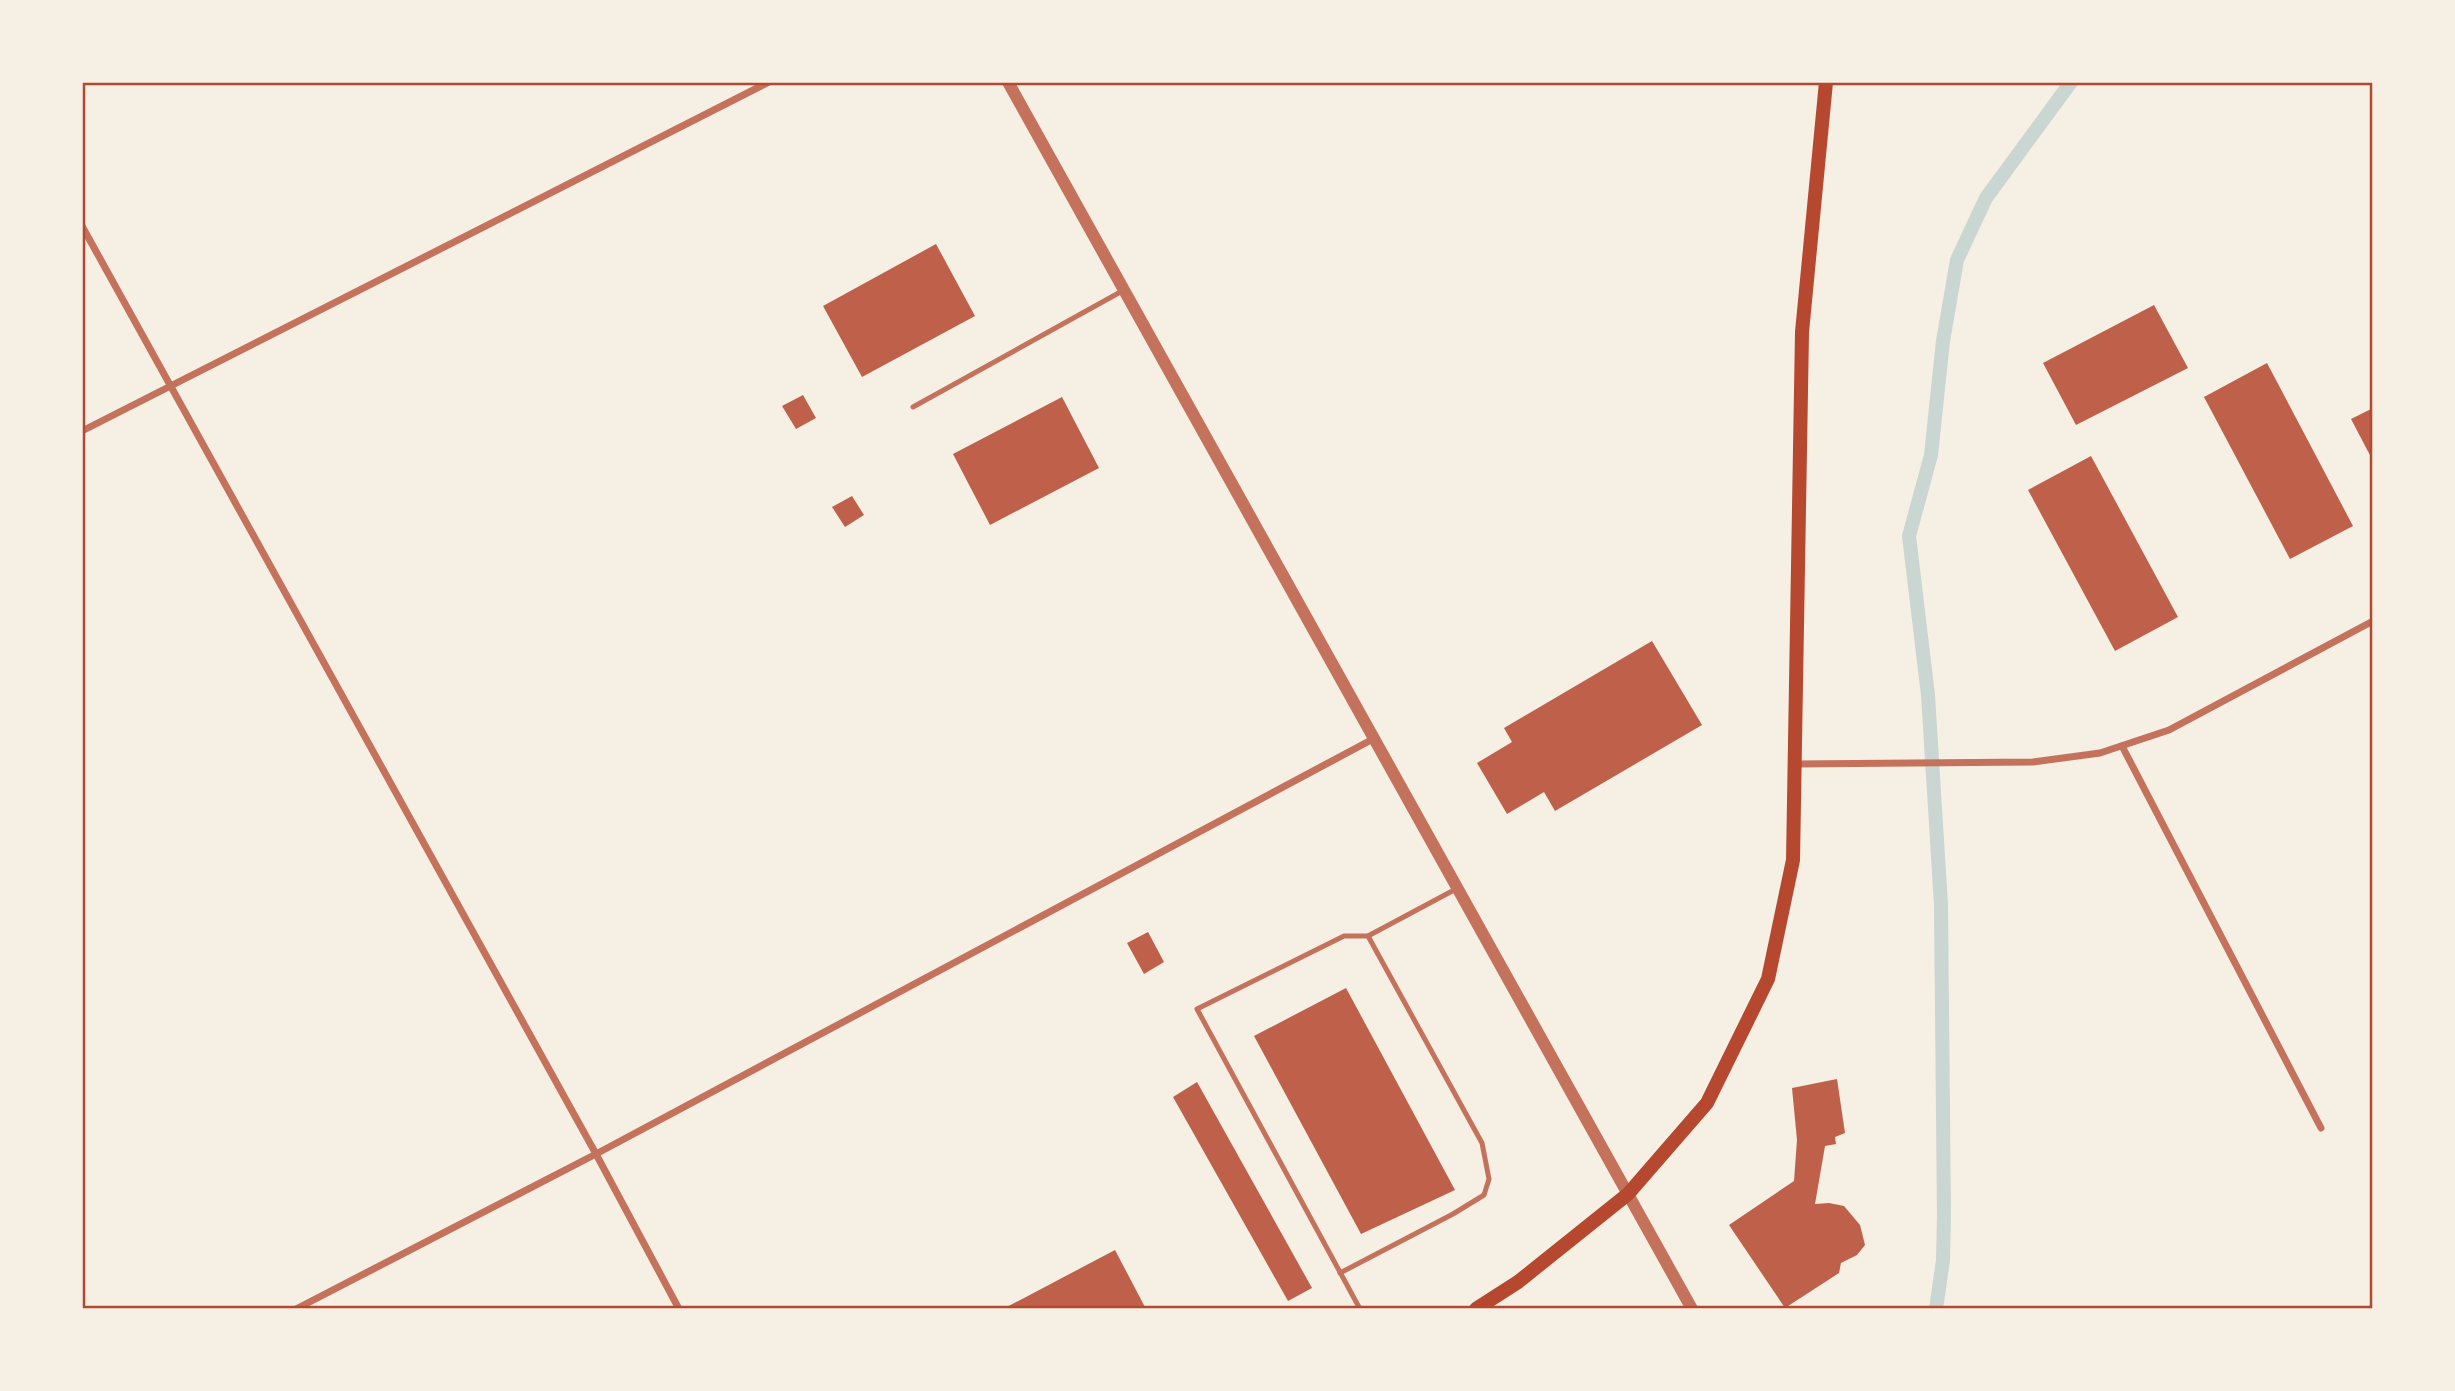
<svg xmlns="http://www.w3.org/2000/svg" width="2455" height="1391" font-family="Roboto,sans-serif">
  <rect width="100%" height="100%" fill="#f6efe4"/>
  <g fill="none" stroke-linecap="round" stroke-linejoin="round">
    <!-- stream -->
    <polyline stroke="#c9d6d2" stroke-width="14" points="1936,1309 1943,1260 1944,1216 1941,905 1928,695 1909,536 1931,455 1943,341 1957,260 1986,198 2071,82"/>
  </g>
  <!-- building -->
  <g fill="#bf614a">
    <polygon points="936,244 975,316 862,377 823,306"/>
    <polygon points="2154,305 2188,368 2076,425 2043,363"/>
    <polygon points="2267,363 2353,526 2290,559 2204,397"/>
    <polygon points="803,395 816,418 796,429 782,406"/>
    <polygon points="1062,397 1099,468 990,525 953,454"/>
    <polygon points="2373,408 2373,461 2351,419"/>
    <polygon points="2091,456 2178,617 2115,651 2028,490"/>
    <polygon points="852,496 864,515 845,527 832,507"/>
    <polygon points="1652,641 1702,725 1555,811 1544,792 1507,814 1477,763 1512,742 1504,728"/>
    <polygon points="1148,932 1164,962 1144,974 1127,943"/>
    <polygon points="1346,988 1455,1190 1361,1234 1254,1036"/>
    <polygon points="1837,1079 1845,1133 1835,1137 1836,1144 1825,1146 1815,1204 1829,1203 1844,1206 1860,1225 1865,1245 1857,1255 1841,1263 1839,1273 1785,1308 1729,1225 1794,1181 1797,1140 1792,1088"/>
    <polygon points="1197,1082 1312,1288 1288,1301 1173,1097"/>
    <polygon points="1115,1250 1146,1309 1003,1309"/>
  </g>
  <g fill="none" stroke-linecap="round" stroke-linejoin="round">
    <!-- service -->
    <g stroke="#c5725c" stroke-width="5">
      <polyline points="913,407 1124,290"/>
      <polyline points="1340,1273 1453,1214 1484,1195 1489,1179 1482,1143 1368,936"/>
      <polyline points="1360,1309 1197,1009 1344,936 1368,936 1456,889"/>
    </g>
    <!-- minor -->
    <g stroke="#c5725c" stroke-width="7">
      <polyline points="82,226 596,1154 679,1309"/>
      <polyline points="82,431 769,82"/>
      <polyline points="2122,746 2321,1128"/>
      <polyline points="1795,764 2033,762 2100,753 2169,730 2373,621"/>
      <polyline points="296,1309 596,1154 1373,739"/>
    </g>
    <!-- tertiary -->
    <polyline stroke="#c5725c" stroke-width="12" points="1008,82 1692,1309"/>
    <!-- secondary -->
    <polyline stroke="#b5482f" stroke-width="14" points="1476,1309 1518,1282 1628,1194 1707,1103 1768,979 1793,860 1802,332 1826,82"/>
  </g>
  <!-- border -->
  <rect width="2455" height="1391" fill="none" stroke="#f6efe4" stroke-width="168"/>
  <rect x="84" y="84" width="2287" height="1223" fill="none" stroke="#b5482f" stroke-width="2.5"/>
</svg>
